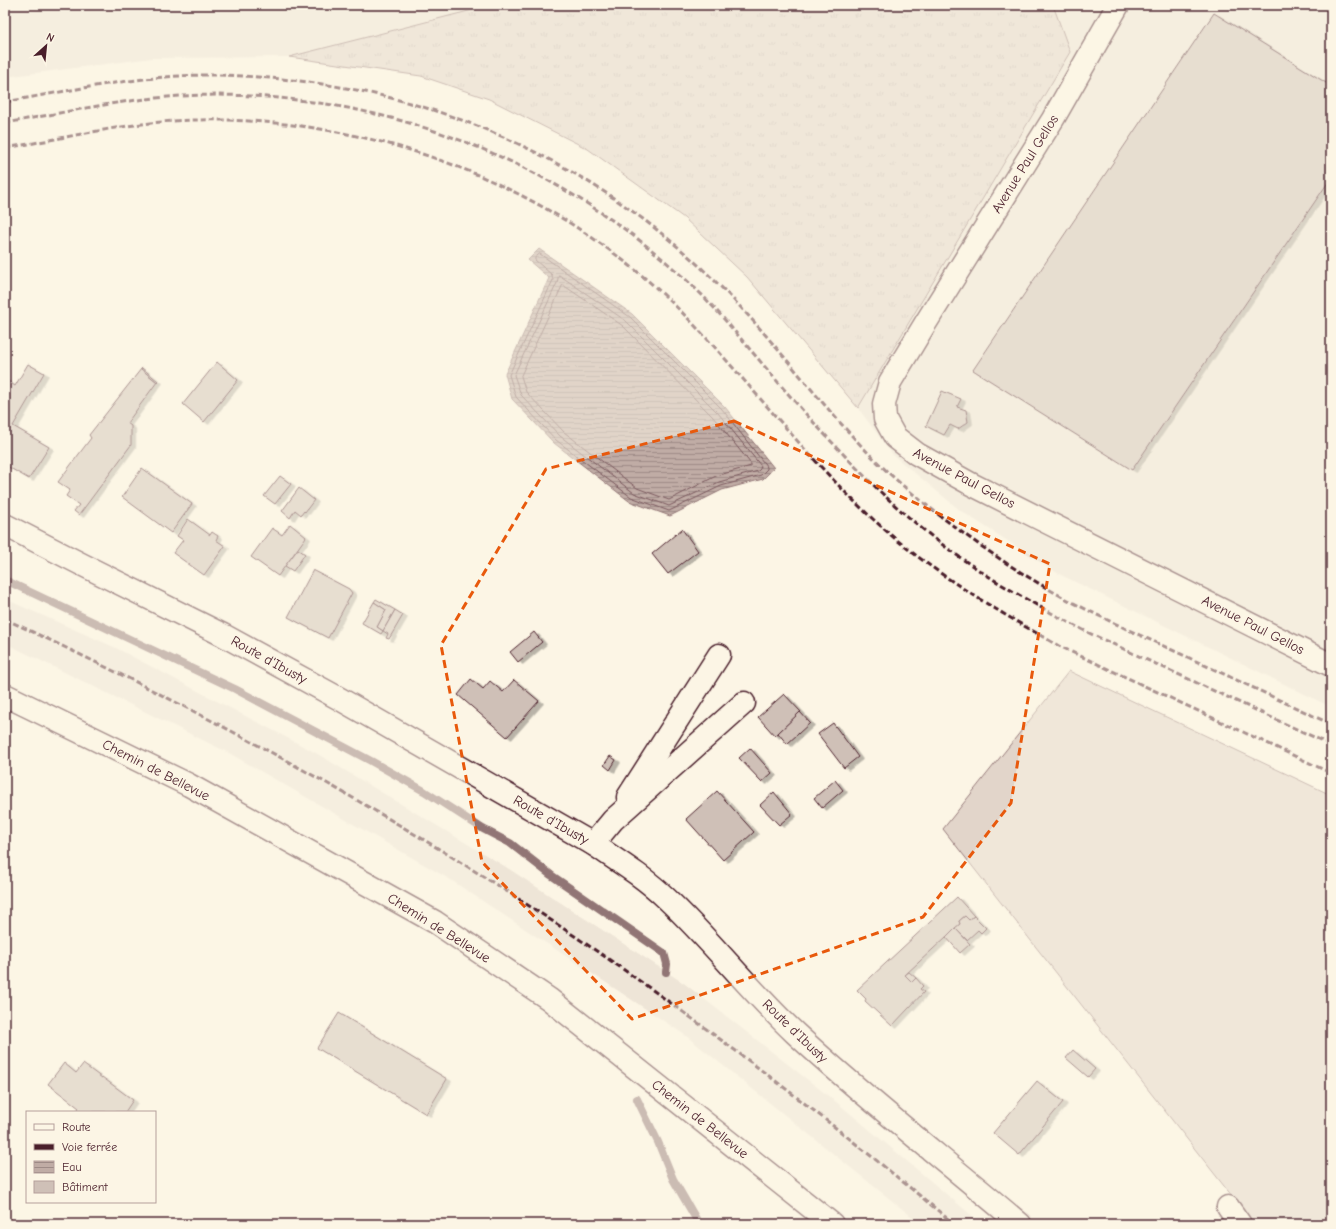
<svg xmlns="http://www.w3.org/2000/svg" width="1336" height="1229" font-family="'Comic Neue',sans-serif">
  <defs>
    <pattern id="grass-tufts" width="24" height="20" patternUnits="userSpaceOnUse"><rect width="24" height="20" fill="#e2d5ca"/><path d="M3 7l-1-3M5 7V3M7 7l1-3M15 17l-1-3M17 17v-4M19 17l1-3" fill="none" stroke="#c3b6ae"/></pattern>
    <pattern id="water-rules" width="6" height="5" patternUnits="userSpaceOnUse"><rect width="6" height="5" fill="#c0aca5"/><path d="M0 2.5h6" fill="none" stroke="#9e8b87"/></pattern>
    <filter id="shadow"><feDropShadow dx="4.5" dy="2.5" stdDeviation="0" flood-color="#0004"/></filter>
  </defs>
  <rect width="100%" height="100%" fill="#fcf5e5"/>
  <filter id="ink" filterUnits="userSpaceOnUse"><feTurbulence type="fractalNoise" baseFrequency=".025" numOctaves="2"/><feDisplacementMap in="SourceGraphic" scale="8" xChannelSelector="R" yChannelSelector="G"/><feConvolveMatrix kernelMatrix="1 2 1 2 8 2 1 2 1" color-interpolation-filters="sRGB"/></filter>
  <g filter="url(#ink)">
    <!-- built -->
    <g fill="#eee5d7">
      <polygon points="5,5 1331,5 1331,707 1059,574 961,511 893,455 858,408 747,277 684,218 588,149 489,99 421,76 289,57 152,58 5,77"/>
      <polygon points="5,599 114,647 316,753 506,867 685,984 840,1105 982,1224 921,1224 685,1035 451,880 229,753 5,643"/>
    </g>
    <!-- grass -->
    <polygon fill="url(#grass-tufts)" stroke="#967a7a" points="492,5 1053,5 1070,52 858,408 747,277 684,218 588,149 489,99 421,76 289,57"/>
    <!-- pitch -->
    <polygon fill="#e2d5ca" stroke="#967a7a" points="1069,671 1331,795 1331,1224 1255,1224 1224,1186 943,829"/>
    <!-- water -->
    <polygon fill="url(#water-rules)" stroke="#917474" points="539,249 632,314 725,407 774,468 763,479 722,490 670,516 629,501 554,443 512,399 505,374 549,278 528,260"/>
    <g fill="none" stroke-linecap="round" stroke-linejoin="round">
      <!-- shore -->
      <g stroke="#79575c" stroke-width="1">
        <polygon points="540,254 630,317 722,409 767,467 767,469 761,475 721,486 669,511 631,497 556,440 516,397 509,375 553,280 552,275 535,260 535,258"/>
        <polygon points="559,275 626,321 718,413 761,466 760,469 758,471 719,482 669,506 634,493 560,436 521,395 514,375 557,283"/>
        <polygon points="563,285 623,326 713,417 751,464 751,466 716,476 669,500 637,488 564,432 526,392 521,376"/>
      </g>
      <!-- stream -->
      <g stroke="#917474" stroke-width="8">
        <polyline points="5,580 235,689 371,761 424,791 483,829 510,843 551,875 664,953 667,964 666,972"/>
        <polyline points="637,1099 658,1142 673,1179 699,1224"/>
      </g>
    </g>
    <!-- building -->
    <g fill="#cfc0b7" stroke="#4a1f2b" filter="url(#shadow)">
      <polygon points="1214,13 1331,86 1331,178 1132,470 973,370"/>
      <polygon points="217,362 238,380 204,422 183,404"/>
      <polygon points="28,364 44,373 13,426 49,447 29,479 5,465 5,379 15,386"/>
      <polygon points="142,368 158,381 157,382 141,369"/>
      <polygon points="141,369 157,382 127,423 131,426 131,445 79,515 74,511 79,505 66,496 70,490 58,482 91,438 89,435"/>
      <polygon points="942,391 961,399 957,407 966,410 968,422 958,429 950,425 944,435 926,426"/>
      <polygon points="142,468 192,504 171,533 122,497"/>
      <polygon points="280,476 291,484 275,504 264,496"/>
      <polygon points="299,488 314,500 305,512 304,511 301,515 295,510 290,518 282,511"/>
      <polygon points="188,519 210,535 212,532 218,536 216,540 225,546 204,575 173,553 183,540 177,536"/>
      <polygon points="290,524 306,537 278,576 251,557 272,528 282,535"/>
      <polygon points="682,529 698,551 668,574 652,554"/>
      <polygon points="298,549 305,554 293,571 285,566"/>
      <polygon points="313,570 349,589 352,593 328,638 288,617"/>
      <polygon points="376,599 395,610 383,631 377,627 386,610 374,602"/>
      <polygon points="374,602 386,610 377,627 383,631 381,634 362,623"/>
      <polygon points="395,610 403,615 389,639 386,638 388,634 383,631"/>
      <polygon points="534,632 542,642 518,662 510,652"/>
      <polygon points="471,679 483,689 490,681 503,692 514,680 539,701 507,737 458,695"/>
      <polygon points="784,694 801,712 775,736 758,717"/>
      <polygon points="800,712 810,723 787,744 778,733"/>
      <polygon points="833,723 858,757 844,768 818,734"/>
      <polygon points="750,748 772,773 762,782 739,758"/>
      <polygon points="610,756 616,760 610,770 604,765"/>
      <polygon points="835,780 843,790 822,808 814,798"/>
      <polygon points="717,791 754,832 723,860 686,819"/>
      <polygon points="774,792 792,814 779,825 760,805"/>
      <polygon points="957,897 974,916 969,920 965,916 959,921 960,924 905,975 912,982 916,978 923,986 920,989 924,992 892,1026 865,1001 866,999 857,990"/>
      <polygon points="965,916 969,920 974,916 986,928 981,933 978,930 967,940 955,928 960,924 959,921"/>
      <polygon points="955,928 970,944 960,953 946,937"/>
      <polygon points="909,972 916,978 912,982 905,975"/>
      <polygon points="339,1013 447,1079 426,1114 317,1048"/>
      <polygon points="1073,1050 1095,1069 1088,1077 1066,1058"/>
      <polygon points="64,1063 76,1073 83,1064 102,1078 102,1077 133,1100 125,1112 80,1112 77,1110 79,1108 48,1084"/>
      <polygon points="1037,1081 1063,1102 1019,1155 993,1133"/>
    </g>
    <g fill="none" stroke-linecap="round" stroke-linejoin="round">
      <defs>
        <g id="minor">
          <polyline points="1118,5 1053,119 925,324 890,382 884,404 885,419 895,437 917,454 971,484 1331,665"/>
          <path d="M 5,525 L 83,565 L 223,635 L 340,699 L 593,844 C 618,861 644,877 666,898 C 711,940 749,990 795,1033 C 867,1100 945,1160 1020,1224"/>
          <polyline points="5,695 189,785 435,922 549,999 832,1224"/>
          <polyline points="628,797 719,655"/>
          <polyline points="593,844 613,820 744,703"/>
          <polyline points="1228,1207 1240,1224"/>
        </g>
      </defs>
      <!-- minor casing -->
      <use href="#minor" stroke="#4a1f2b" stroke-width="25"/>
      <!-- minor -->
      <use href="#minor" stroke="#fcf5e5" stroke-width="22"/>
      <!-- rail -->
      <g stroke="#4a1f2b" stroke-width="3" stroke-dasharray="6 3" stroke-linecap="butt">
        <path d="M 5,102 C 73,90 142,75 211,75 C 235,75 258,77 281,79 C 446,94 602,168 719,285 C 787,352 839,434 913,494 C 959,532 1007,566 1059,595 C 1095,615 1133,632 1170,649 C 1224,674 1277,699 1331,724"/>
        <path d="M 5,123 C 63,113 122,99 182,96 C 374,86 566,160 703,296 C 725,319 745,344 766,368 C 792,399 819,429 847,458 C 868,480 889,501 912,520 C 965,566 1027,601 1089,633 L 1331,745"/>
        <path d="M 5,148 C 68,138 131,121 196,120 C 382,116 570,191 697,328 C 757,392 810,461 874,520 C 929,571 994,609 1059,646 L 1331,773"/>
        <path d="M 5,619 C 177,699 344,787 503,889 C 661,990 810,1104 954,1224"/>
      </g>
    </g>
  </g>
  <!-- marked area -->
  <path d="M0 0H1336V1229H0ZM 734,421 L 1050,564 L 1011,803 L 923,917 L 632,1019 L 482,862 L 441,645 L 546,469 Z" fill="#fcf5e5" fill-opacity=".55" fill-rule="evenodd"/>
  <path fill="none" stroke="#e8590c" stroke-width="3" stroke-dasharray="8 5" stroke-linejoin="round" d="M 734,421 L 1050,564 L 1011,803 L 923,917 L 632,1019 L 482,862 L 441,645 L 546,469 Z"/>
  <g text-anchor="middle" dominant-baseline="central" stroke-width="3" stroke-linejoin="round" paint-order="stroke">
    <!-- street labels -->
    <g font-size="14" fill="#4a1f2b" stroke="#fcf5e5">
      <text transform="translate(1025 164) rotate(-58)">Avenue Paul Gellos</text>
      <text transform="translate(964 478) rotate(28)">Avenue Paul Gellos</text>
      <text transform="translate(1253 625) rotate(27)">Avenue Paul Gellos</text>
      <text transform="translate(269 660) rotate(29)">Route d'Ibusty</text>
      <text transform="translate(156 770) rotate(27)">Chemin de Bellevue</text>
      <text transform="translate(551 820) rotate(30)">Route d'Ibusty</text>
      <text transform="translate(439 928) rotate(32)">Chemin de Bellevue</text>
      <text transform="translate(795 1031) rotate(44)">Route d'Ibusty</text>
      <text transform="translate(700 1119) rotate(38)">Chemin de Bellevue</text>
    </g>
  </g>
  <!-- margin -->
  <rect width="1336" height="1229" fill="none" stroke="#fcf5e5" stroke-width="20"/>
  <rect x="10" y="10" width="1316" height="1209" fill="none" stroke="#4a1f2b" stroke-width="1.5" filter="url(#ink)"/>
  <!-- legend -->
  <rect x="26" y="1111" width="130" height="92" fill="#fcf5e5" stroke="#b59f9b"/>
  <rect x="34" y="1124" width="20" height="6" fill="#fcf5e5" stroke="#b59f9b"/>
  <text x="62" y="1131" font-size="12" fill="#4a1f2b">Route</text>
  <rect x="34" y="1144" width="20" height="6" fill="#4a1f2b" stroke="#b59f9b"/>
  <text x="62" y="1151" font-size="12" fill="#4a1f2b">Voie ferrée</text>
  <rect x="34" y="1161" width="20" height="12" fill="url(#water-rules)" stroke="#b59f9b"/>
  <text x="62" y="1171" font-size="12" fill="#4a1f2b">Eau</text>
  <rect x="34" y="1181" width="20" height="12" fill="#cfc0b7" stroke="#b59f9b"/>
  <text x="62" y="1191" font-size="12" fill="#4a1f2b">Bâtiment</text>
  <!-- north arrow -->
  <g transform="translate(46 46) rotate(27)" stroke="#fcf5e5" stroke-width="3" paint-order="stroke">
  <path d="M0-3L7 15L0 10L-7 15Z" fill="#4a1f2b"/>
  <text y="-6" font-size="11" font-weight="bold" text-anchor="middle" fill="#4a1f2b">N</text>
  </g>
</svg>
